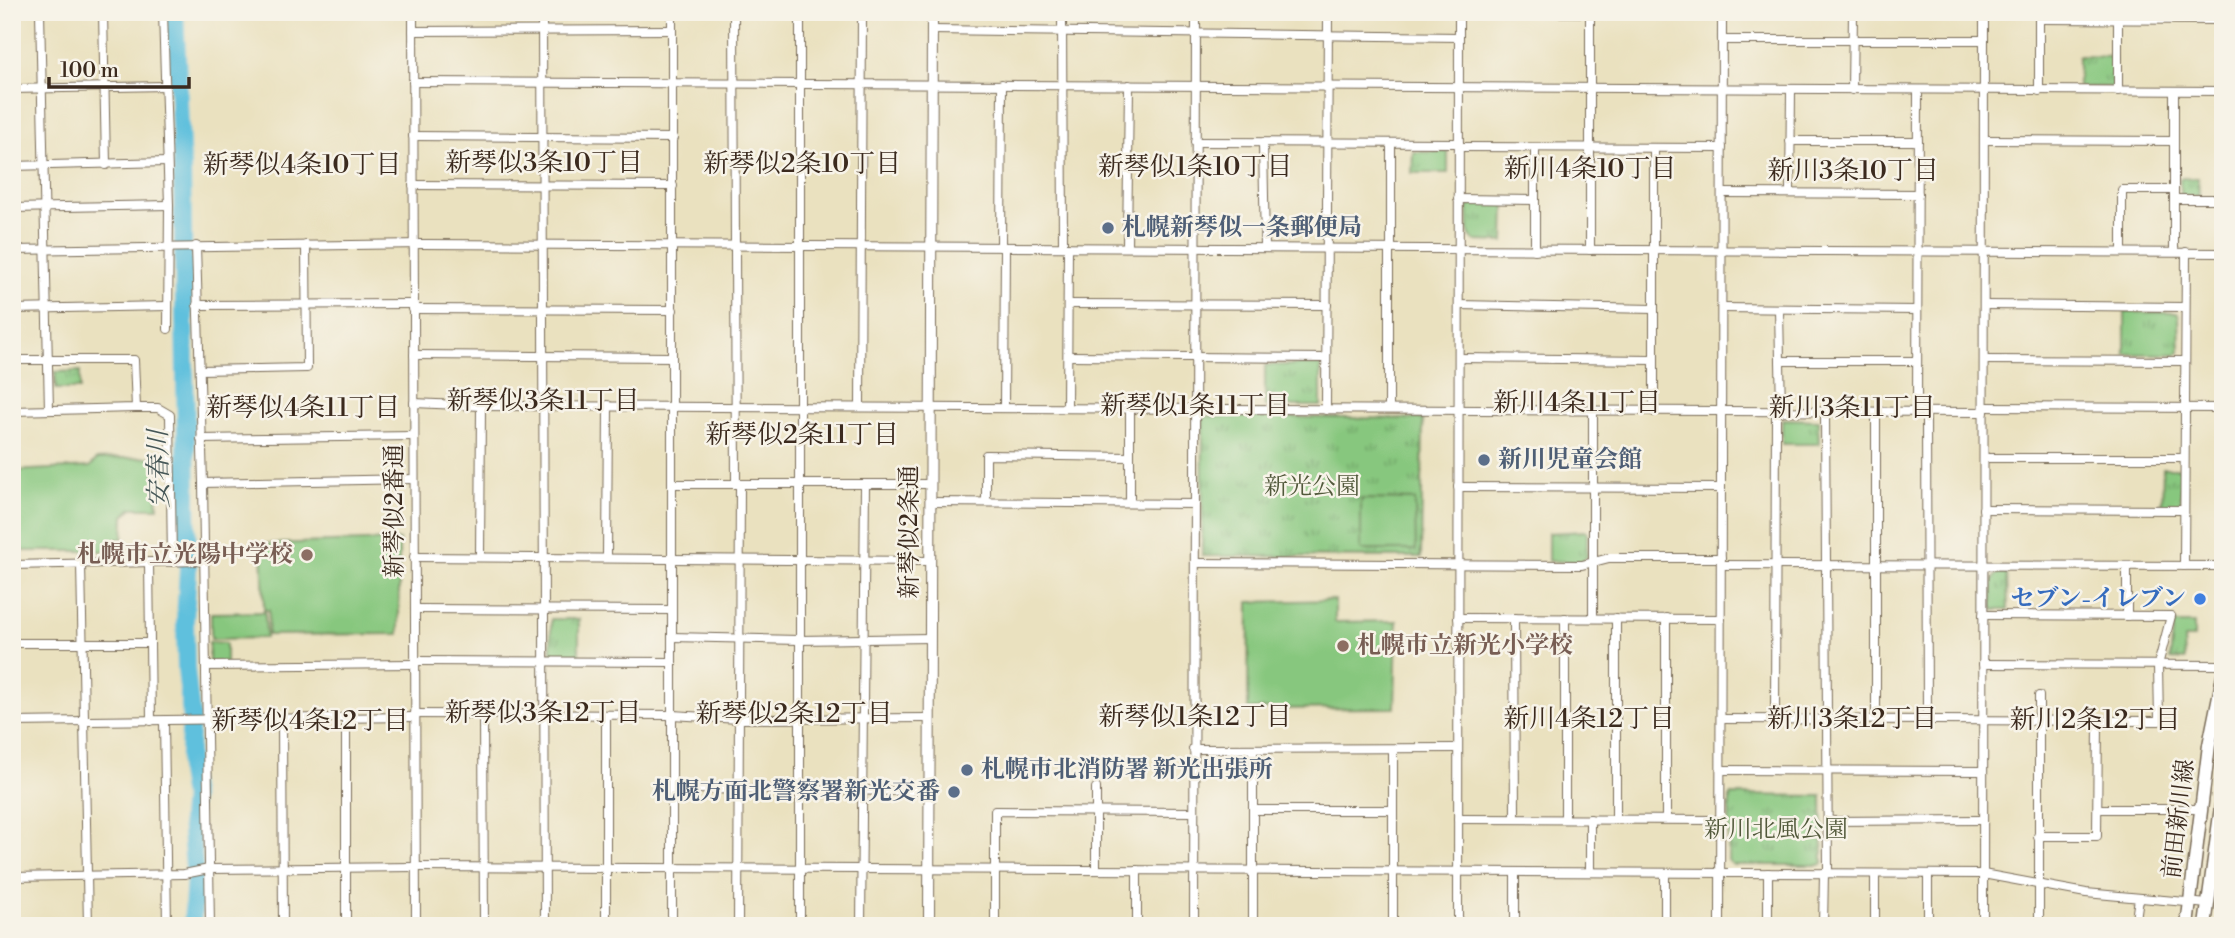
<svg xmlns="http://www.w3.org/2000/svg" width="2235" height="938" font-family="'Libre Bodoni','Noto Serif JP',serif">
  <defs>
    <pattern id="park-tufts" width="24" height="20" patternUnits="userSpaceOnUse" patternTransform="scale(1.75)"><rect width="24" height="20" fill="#87c77e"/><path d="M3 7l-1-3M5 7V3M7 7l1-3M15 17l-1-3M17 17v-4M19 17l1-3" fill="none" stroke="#70a267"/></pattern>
  </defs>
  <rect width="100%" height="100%" fill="#f7f3e8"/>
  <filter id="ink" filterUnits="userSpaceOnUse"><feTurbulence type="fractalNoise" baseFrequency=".0143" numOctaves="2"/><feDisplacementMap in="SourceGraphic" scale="14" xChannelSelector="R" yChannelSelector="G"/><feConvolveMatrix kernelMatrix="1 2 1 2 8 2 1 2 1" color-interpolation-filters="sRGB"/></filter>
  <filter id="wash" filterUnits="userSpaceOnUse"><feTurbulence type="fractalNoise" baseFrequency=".00686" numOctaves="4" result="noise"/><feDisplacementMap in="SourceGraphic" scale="28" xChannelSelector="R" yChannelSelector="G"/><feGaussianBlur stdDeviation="1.57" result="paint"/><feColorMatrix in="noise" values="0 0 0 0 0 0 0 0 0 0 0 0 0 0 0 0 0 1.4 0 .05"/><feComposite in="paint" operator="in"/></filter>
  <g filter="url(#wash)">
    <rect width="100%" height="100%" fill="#eae1bf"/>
    <!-- park -->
    <g fill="url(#park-tufts)" stroke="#61784e" stroke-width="2">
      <polygon points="1087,12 1115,12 1116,27 1086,27"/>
      <polygon points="2078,56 2114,57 2113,87 2078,87"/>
      <polygon points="1413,152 1448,152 1448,173 1412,173"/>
      <polygon points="2180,178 2198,178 2199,196 2180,195"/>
      <polygon points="1505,203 1504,242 1474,241 1469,234 1468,207 1472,204"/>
      <polygon points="2125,312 2177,313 2179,316 2180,352 2176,354 2125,354"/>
      <rect x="1265" y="365" width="56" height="41"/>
      <polygon points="80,371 80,389 56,389 55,372"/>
      <polygon points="1203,416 1423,419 1421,557 1202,556"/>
      <polygon points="1782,419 1818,420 1819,444 1782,444"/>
      <polygon points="2163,468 2181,468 2181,507 2162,507"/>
      <polygon points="1587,531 1587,557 1580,562 1548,561 1548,533"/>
      <polygon points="1997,574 2007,574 2008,610 1995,610 1992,607 1993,579"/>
      <rect x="551" y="619" width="28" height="39"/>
      <polygon points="2174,624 2194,624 2194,638 2184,638 2185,660 2170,659"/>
      <polygon points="209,642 226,643 226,663 209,663"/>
      <polygon points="1730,795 1822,796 1823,863 1820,865 1733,865 1728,860"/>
    </g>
    <!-- pitch -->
    <g fill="#87c77e" stroke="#61784e" stroke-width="2">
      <polygon points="155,457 158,508 132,508 124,516 123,539 116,539 117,551 12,551 12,471 90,467 97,459"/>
      <polygon points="1361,499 1415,500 1416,550 1361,550"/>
      <polygon points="399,540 399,634 268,635 269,610 264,610 262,544"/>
      <polygon points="1335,600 1335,622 1397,621 1395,708 1248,709 1249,602"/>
      <polygon points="265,612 266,638 211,639 211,613"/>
    </g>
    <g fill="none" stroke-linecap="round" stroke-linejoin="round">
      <!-- river -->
      <polyline stroke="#5ec0dd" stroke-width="18" points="175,12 182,171 188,570 185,621 186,669 191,715 188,772 192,797 190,819 195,878 192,926"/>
    </g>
  </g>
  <g filter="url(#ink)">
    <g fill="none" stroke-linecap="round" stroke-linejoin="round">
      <defs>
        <g id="minor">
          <polyline points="40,12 49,410"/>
          <polyline points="103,12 106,165"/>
          <polyline points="163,12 169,205 168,329"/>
          <polyline points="413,12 416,926"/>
          <polyline points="542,12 545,926"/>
          <polyline points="734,12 736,484"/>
          <polyline points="1062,12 1063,247"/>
          <polyline points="1476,12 1722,13"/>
          <polyline points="2039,12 2039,91"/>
          <polyline points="2039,19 2223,20"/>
          <polyline points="932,30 1459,37"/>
          <polyline points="413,31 672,30"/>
          <polyline points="1722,40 1984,40"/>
          <polyline points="413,82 2223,91"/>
          <polyline points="12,89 166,86"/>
          <polyline points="1852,90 1853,12"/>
          <polyline points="2118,91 2118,19"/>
          <polyline points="413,136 673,138"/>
          <polyline points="1984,140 2174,141"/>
          <polyline points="1790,141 1918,141"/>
          <polyline points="1195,142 1459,143"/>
          <polyline points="1263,143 1265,248"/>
          <polyline points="1391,144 1391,249"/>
          <polyline points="1459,147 1722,148"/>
          <polyline points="1654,148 1654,412"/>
          <polyline points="12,166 167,162"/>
          <polyline points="413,185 673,186"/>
          <polyline points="1722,193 1918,194"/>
          <polyline points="1790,193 1791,90"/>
          <polyline points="1458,199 1535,200"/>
          <polyline points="2174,199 2222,199 2222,91"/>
          <polyline points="12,208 169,205"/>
          <polyline points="196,246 203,483 210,926"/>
          <polyline points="1001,247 1002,84"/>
          <polyline points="1127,247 1129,85"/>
          <polyline points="1389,249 1389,409"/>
          <polyline points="12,250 423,244 2223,253"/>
          <polyline points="1535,250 1535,148"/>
          <polyline points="1590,250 1590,12"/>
          <polyline points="2122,252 2122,190 2174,190"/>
          <polyline points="2174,252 2174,91"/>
          <polyline points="1068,304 1327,305"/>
          <polyline points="197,305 413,304"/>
          <polyline points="1459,305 1654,309"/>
          <polyline points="1984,305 2185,307"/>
          <polyline points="1722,308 1917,310"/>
          <polyline points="12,309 168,306"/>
          <polyline points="413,309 673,310"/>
          <polyline points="1779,309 1781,412"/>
          <polyline points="414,355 672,357"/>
          <polyline points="1068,356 1326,358"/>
          <polyline points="1459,358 1654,360"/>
          <polyline points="12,360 134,360 136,408 12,411"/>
          <polyline points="1984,360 2185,361"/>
          <polyline points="1780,361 1917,361"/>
          <polyline points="200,370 307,368 306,245"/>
          <polyline points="414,403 481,406 1984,412"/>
          <polyline points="860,407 862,12"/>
          <polyline points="1984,407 2223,408"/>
          <polyline points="136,408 158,408 170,415 172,562"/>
          <polyline points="1004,408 1005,247"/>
          <polyline points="1067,408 1068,247"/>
          <polyline points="1326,410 1328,12"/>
          <polyline points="1825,412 1828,873"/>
          <polyline points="1876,412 1876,720"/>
          <polyline points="1917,412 1918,90"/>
          <polyline points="1926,412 1927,720"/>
          <polyline points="201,439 414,436"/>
          <polyline points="1984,458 2184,458"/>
          <polyline points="203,483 414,479"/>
          <polyline points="672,484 931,484"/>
          <polyline points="1458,487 1721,488"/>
          <polyline points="931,502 1195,504"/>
          <polyline points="986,502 986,455 1130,457"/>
          <polyline points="1130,503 1130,408"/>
          <polyline points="1983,509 2184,510"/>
          <polyline points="414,557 931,561"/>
          <polyline points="480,557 481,406"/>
          <polyline points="607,558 608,405"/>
          <polyline points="149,563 151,721"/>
          <polyline points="1195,563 1582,565 1609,558 1721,558"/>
          <polyline points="81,564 88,926"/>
          <polyline points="12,565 202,561"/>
          <polyline points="1721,565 2223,566"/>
          <polyline points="2184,566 2186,252"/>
          <polyline points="415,609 672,610"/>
          <polyline points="2127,616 2127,566"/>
          <polyline points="1593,617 1593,412"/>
          <polyline points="1458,618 1721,619"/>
          <polyline points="1514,618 1515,818"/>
          <polyline points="1666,618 1666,819"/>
          <polyline points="672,637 799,640 930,638"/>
          <polyline points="12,643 150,643"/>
          <polyline points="415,661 672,662"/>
          <polyline points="1983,664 2223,665"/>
          <polyline points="206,666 415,664"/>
          <polyline points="2039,696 2039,926"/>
          <polyline points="415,714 672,715 739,719 930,718"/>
          <polyline points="483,714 484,926"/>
          <polyline points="606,715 606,926"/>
          <polyline points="346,718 346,926"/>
          <polyline points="282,719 283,926"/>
          <polyline points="1721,719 2159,721 2158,665 2171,616 1983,615"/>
          <polyline points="1775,720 1776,412"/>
          <polyline points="164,721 167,926"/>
          <polyline points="12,722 415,717"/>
          <polyline points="1193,749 1458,748"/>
          <polyline points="1253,750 1253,926 1274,926"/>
          <polyline points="1393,750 1393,926"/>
          <polyline points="1721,770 1983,771"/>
          <polyline points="672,789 930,791"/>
          <polyline points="2098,809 2202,809"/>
          <polyline points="1253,810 1393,810"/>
          <polyline points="1458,819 1721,820"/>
          <polyline points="1565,819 1565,618"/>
          <polyline points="1616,819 1616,618"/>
          <polyline points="1828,821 1983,820"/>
          <polyline points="2038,836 2097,836 2098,721"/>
          <polyline points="1096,870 1096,788"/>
          <polyline points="1515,872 1515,926"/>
          <polyline points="1590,872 1590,819"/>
          <polyline points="1875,874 1875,926"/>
          <polyline points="1928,874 1928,926"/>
          <polyline points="12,877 184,874 209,869 415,867 1983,874 2086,893 2208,904"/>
          <polyline points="1515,925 1665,925"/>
          <polyline points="672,926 672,12"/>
          <polyline points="738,926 740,484"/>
          <polyline points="800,926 800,12"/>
          <polyline points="861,926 865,484"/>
          <polyline points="995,926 995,811 1194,812"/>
          <polyline points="1137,926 1137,870"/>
          <polyline points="1194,926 1196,12"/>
          <polyline points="1458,926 1459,12"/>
          <polyline points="1665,926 1665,873"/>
          <polyline points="1720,926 1722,12"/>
          <polyline points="1768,926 1768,873"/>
          <polyline points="1823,926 1824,873"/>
          <polyline points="1983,926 1984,12"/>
          <polyline points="2135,926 2139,898"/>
        </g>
        <polyline id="tertiary" points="929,926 932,12"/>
        <g id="primary">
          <polyline points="2187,926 2209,745 2223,676"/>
          <polyline points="2205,926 2223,792"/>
        </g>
      </defs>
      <!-- minor casing -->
      <use href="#minor" stroke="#786a56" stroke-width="10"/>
      <!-- tertiary casing -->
      <use href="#tertiary" stroke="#786a56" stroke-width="12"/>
      <!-- primary casing -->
      <use href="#primary" stroke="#786a56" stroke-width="15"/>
      <!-- minor -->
      <use href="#minor" stroke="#fff" stroke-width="8"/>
      <!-- tertiary -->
      <use href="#tertiary" stroke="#fff" stroke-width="10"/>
      <!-- primary -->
      <use href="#primary" stroke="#fff" stroke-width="12"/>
    </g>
  </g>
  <!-- markers -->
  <g fill="#5c6f8a" stroke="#f7f3e8" stroke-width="2.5">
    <circle cx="1108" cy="228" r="7"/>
    <circle cx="1484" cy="460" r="7"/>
    <circle cx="967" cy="770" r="7"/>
    <circle cx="954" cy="792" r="7"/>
  </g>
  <g fill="#8d6e63" stroke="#f7f3e8" stroke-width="2.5">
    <circle cx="307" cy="555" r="7"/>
    <circle cx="1343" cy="646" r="7"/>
  </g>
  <circle fill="#3f7fe0" stroke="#f7f3e8" stroke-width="2.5" cx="2200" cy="599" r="7"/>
  <g text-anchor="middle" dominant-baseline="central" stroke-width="5" stroke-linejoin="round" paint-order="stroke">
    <!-- service labels -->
    <g font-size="24" font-weight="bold" fill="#4e5e75" stroke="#f7f3e8" text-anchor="start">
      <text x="1122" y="228">札幌新琴似一条郵便局</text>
      <text x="1498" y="460">新川児童会館</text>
      <text x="981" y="770">札幌市北消防署 新光出張所</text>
      <text x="940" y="792" text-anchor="end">札幌方面北警察署新光交番</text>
    </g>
    <!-- park labels -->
    <g font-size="24" fill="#52593b" stroke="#f7f3e8">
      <text x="1312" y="487">新光公園</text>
      <text x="1776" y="830">新川北風公園</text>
    </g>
    <!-- street labels -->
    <g font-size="24" fill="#3b2a1e" stroke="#f7f3e8">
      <text transform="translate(395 511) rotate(-90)">新琴似2番通</text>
      <text transform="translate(910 532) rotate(-90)">新琴似2条通</text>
      <text transform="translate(2179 819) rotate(-83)">前田新川線</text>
    </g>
    <!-- education labels -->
    <g font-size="24" font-weight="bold" fill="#785e54" stroke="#f7f3e8" text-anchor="end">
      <text x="293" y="555">札幌市立光陽中学校</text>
      <text x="1357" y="646" text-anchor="start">札幌市立新光小学校</text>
    </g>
    <!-- shop labels -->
    <g font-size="24" font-weight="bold" fill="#366cbe" stroke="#f7f3e8" text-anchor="end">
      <text x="2186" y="599">セブン-イレブン</text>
    </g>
    <!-- neighbourhood labels -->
    <g font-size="26" fill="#3b2a1e" stroke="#f7f3e8">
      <text x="544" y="163">新琴似3条10丁目</text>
      <text x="802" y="164">新琴似2条10丁目</text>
      <text x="302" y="165">新琴似4条10丁目</text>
      <text x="1195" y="167">新琴似1条10丁目</text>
      <text x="1590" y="169">新川4条10丁目</text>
      <text x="1853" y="171">新川3条10丁目</text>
      <text x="543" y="401">新琴似3条11丁目</text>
      <text x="1577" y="403">新川4条11丁目</text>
      <text x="1195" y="406">新琴似1条11丁目</text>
      <text x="303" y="408">新琴似4条11丁目</text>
      <text x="1852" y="408">新川3条11丁目</text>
      <text x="802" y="435">新琴似2条11丁目</text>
      <text x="543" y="713">新琴似3条12丁目</text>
      <text x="794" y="714">新琴似2条12丁目</text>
      <text x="1195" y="717">新琴似1条12丁目</text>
      <text x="1589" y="719">新川4条12丁目</text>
      <text x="1852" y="719">新川3条12丁目</text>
      <text x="2095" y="720">新川2条12丁目</text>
      <text x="310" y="721">新琴似4条12丁目</text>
    </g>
    <!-- water labels -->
    <g font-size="26" font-style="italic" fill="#465757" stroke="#f7f3e8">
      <text transform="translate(159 469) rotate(-91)">安春川</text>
    </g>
  </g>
  <!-- margin -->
  <rect width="2235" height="938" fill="none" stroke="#f7f3e8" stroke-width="42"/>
  <!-- scale -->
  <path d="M49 77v10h140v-10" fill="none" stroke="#3b2a1e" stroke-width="3.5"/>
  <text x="60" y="77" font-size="21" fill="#3b2a1e" stroke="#f7f3e8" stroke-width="5" paint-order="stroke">100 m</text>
</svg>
